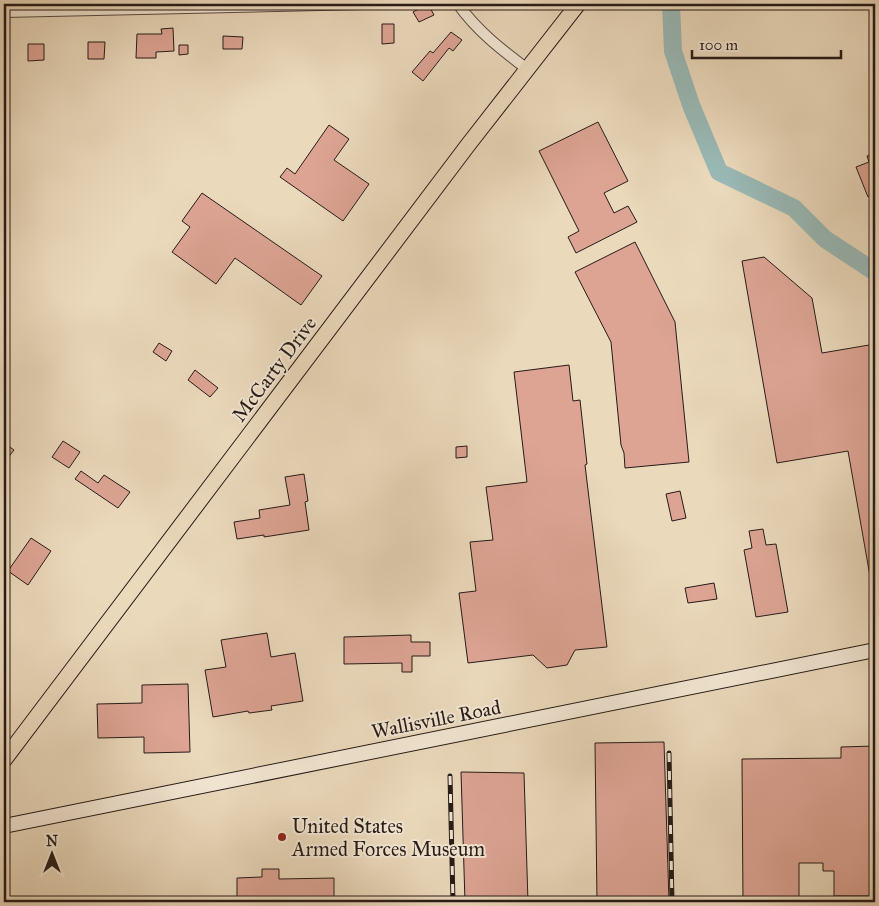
<svg xmlns="http://www.w3.org/2000/svg" width="879" height="906" font-family="'IM FELL Great Primer',serif">
  <rect width="100%" height="100%" fill="#ebd9bc"/>
  <filter id="stains"><feTurbulence type="fractalNoise" baseFrequency=".004" numOctaves="4"/><feColorMatrix values="0 0 0 0 .2 0 0 0 0 .09 0 0 0 0 .02 0 0 0 .5 -.17"/></filter>
  <radialGradient id="worn" r=".72"><stop offset=".6" stop-color="#630" stop-opacity="0"/><stop offset="1" stop-color="#630" stop-opacity=".3"/></radialGradient>
  <g fill="none" stroke-linecap="round" stroke-linejoin="round">
    <!-- river -->
    <polyline stroke="#99b9b6" stroke-width="18" points="671,4 673,51 691,105 719,172 794,208 825,239 875,272"/>
  </g>
  <!-- building -->
  <g fill="#dda494" stroke="#261b17">
    <polygon points="428,4 434,15 419,22 413,12"/>
    <polygon points="382,24 394,24 394,43 382,44"/>
    <polygon points="173,28 174,51 156,52 156,58 136,58 137,34 162,34 161,29"/>
    <polygon points="451,32 462,40 453,51 449,48 423,81 412,72 430,51 433,53"/>
    <polygon points="223,36 243,37 242,49 223,49"/>
    <polygon points="88,42 105,42 104,59 88,59"/>
    <polygon points="28,44 44,44 44,60 28,61"/>
    <polygon points="179,45 188,45 188,54 179,55"/>
    <polygon points="598,122 628,181 604,193 614,213 628,206 637,222 576,253 568,237 579,231 539,151"/>
    <polygon points="329,125 349,139 334,160 369,184 343,221 280,177 287,168 295,174"/>
    <polygon points="875,153 875,194 868,197 856,167 869,162 867,156"/>
    <polygon points="202,193 322,276 301,305 235,258 216,284 172,252 190,227 182,221"/>
    <polygon points="635,242 675,322 689,462 625,468 624,453 621,445 611,342 575,272"/>
    <polygon points="764,257 812,298 822,353 875,344 875,582 871,582 848,451 777,463 742,261"/>
    <polygon points="159,343 172,351 166,361 153,352"/>
    <polygon points="569,365 573,401 580,400 587,464 585,465 607,647 575,650 567,665 547,668 533,655 468,663 459,593 476,591 470,542 493,540 486,487 527,482 514,372"/>
    <polygon points="195,370 218,388 210,397 188,380"/>
    <polygon points="63,441 80,452 69,468 52,457"/>
    <polygon points="4,443 14,450 4,463"/>
    <polygon points="467,446 467,457 456,458 456,447"/>
    <polygon points="81,471 98,483 104,475 130,492 118,508 75,479"/>
    <polygon points="304,474 308,501 305,502 309,530 264,537 264,535 237,539 234,522 260,518 259,510 290,505 285,477"/>
    <polygon points="680,491 686,518 672,521 666,494"/>
    <polygon points="763,529 766,545 776,544 788,612 756,617 744,550 752,548 749,531"/>
    <polygon points="31,538 51,551 28,585 8,571"/>
    <polygon points="714,583 717,599 688,603 685,588"/>
    <polygon points="267,633 271,657 295,653 303,701 271,706 272,710 249,713 248,711 213,717 205,670 226,667 221,640"/>
    <polygon points="411,635 411,642 430,642 430,656 412,656 412,672 402,672 402,663 344,664 344,637"/>
    <polygon points="188,684 190,752 144,753 144,737 98,738 97,704 142,703 142,685"/>
    <polygon points="664,742 669,902 597,902 595,743"/>
    <polygon points="875,746 875,896 834,896 834,871 823,871 823,863 799,863 799,902 743,902 742,759 841,758 841,747"/>
    <polygon points="461,772 524,773 528,902 465,902"/>
    <polygon points="262,869 279,869 279,879 334,878 334,902 237,902 237,878 262,877"/>
  </g>
  <g fill="none" stroke-linecap="round" stroke-linejoin="round">
    <defs>
      <g id="minor">
        <path d="M 458,4 C 477,31 502,50 527,69"/>
        <polyline points="4,12 364,4"/>
      </g>
      <polyline id="secondary" points="4,826 875,650"/>
      <polyline id="primary" points="4,760 468,145 578,4"/>
    </defs>
    <!-- minor casing -->
    <use href="#minor" stroke="#574a40" stroke-width="12"/>
    <!-- secondary casing -->
    <use href="#secondary" stroke="#261b17" stroke-width="16"/>
    <!-- primary casing -->
    <use href="#primary" stroke="#261b17" stroke-width="17"/>
    <!-- minor -->
    <use href="#minor" stroke="#f2e6d3" stroke-width="10"/>
    <!-- secondary -->
    <use href="#secondary" stroke="#f2e6d3" stroke-width="14"/>
    <!-- primary -->
    <use href="#primary" stroke="#ebd9bc" stroke-width="15"/>
    <defs>
      <g id="rail">
        <polyline points="669,753 672,902"/>
        <polyline points="450,776 453,902"/>
      </g>
    </defs>
    <!-- rail casing -->
    <use href="#rail" stroke="#261b17" stroke-width="5"/>
    <!-- rail -->
    <use href="#rail" stroke="#f2e6d3" stroke-width="3" stroke-dasharray="9" stroke-linecap="butt"/>
  </g>
  <!-- markers -->
  <circle fill="#8f2418" stroke="#f2e6d3" stroke-width="2" cx="282" cy="837" r="5"/>
  <g text-anchor="middle" dominant-baseline="central" stroke-width="4" stroke-linejoin="round" paint-order="stroke">
    <!-- street labels -->
    <g font-size="20" fill="#261b17" stroke="#f2e6d3">
      <text transform="translate(274 369) rotate(-53)">McCarty Drive</text>
      <text transform="translate(436 719) rotate(-11)">Wallisville Road</text>
    </g>
    <!-- poi labels -->
    <g font-size="20" fill="#261b17" stroke="#f2e6d3" text-anchor="start">
      <text x="292" y="826">United States<tspan x="292" dy="23">Armed Forces Museum</tspan></text>
    </g>
  </g>
  <!-- margin -->
  <rect width="879" height="906" fill="none" stroke="#ebd9bc" stroke-width="20"/>
  <rect x="5" y="5" width="869" height="896" fill="none" stroke="#261b17" stroke-width="2.5"/>
  <rect x="10" y="10" width="859" height="886" fill="none" stroke="#261b17"/>
  <!-- north arrow -->
  <g transform="translate(52 854)" stroke="#f2e6d3" stroke-width="4" paint-order="stroke">
  <path d="M0-4L9 19L0 12L-9 19Z" fill="#261b17"/>
  <text y="-8" font-size="14" font-weight="bold" text-anchor="middle" fill="#261b17">N</text>
  </g>
  <!-- scale -->
  <path d="M692 50v8h149v-8" fill="none" stroke="#261b17" stroke-width="2.5"/>
  <text x="699" y="50" font-size="15" fill="#261b17" stroke="#f2e6d3" stroke-width="4" paint-order="stroke">100 m</text>
  <rect width="100%" height="100%" filter="url(#stains)"/>
  <rect width="100%" height="100%" fill="url(#worn)"/>
</svg>
